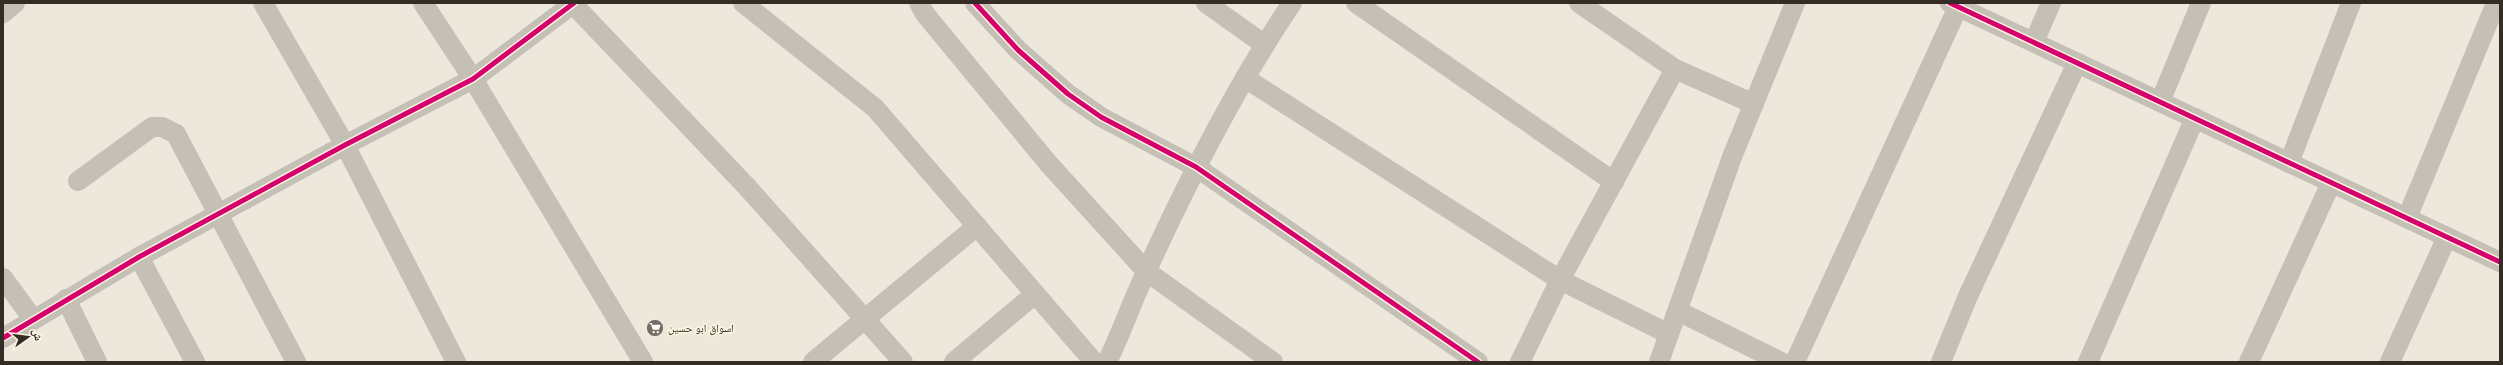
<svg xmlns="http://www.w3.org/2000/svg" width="2503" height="365" font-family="'Nunito Sans','Noto Naskh Arabic',sans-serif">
  <rect width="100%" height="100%" fill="#ede8dc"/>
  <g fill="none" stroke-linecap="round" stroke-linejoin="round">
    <!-- minor -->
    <g stroke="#c5c0b6" stroke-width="20">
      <polyline points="263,3 345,145 456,362"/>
      <polyline points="423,3 473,79 643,362"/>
      <polyline points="572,3 748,188 903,362"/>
      <polyline points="743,3 875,108 1094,362"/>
      <polyline points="919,3 925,14 1048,163 1146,271 1273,362"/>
      <polyline points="975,3 1018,50 1068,94 1101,117 1196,167 1478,362"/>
      <polyline points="1206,3 1265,45"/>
      <polyline points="1356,3 1614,182"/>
      <polyline points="1579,3 1675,69 1754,104"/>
      <polyline points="1950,3 2500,262"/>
      <polyline points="3,13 15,3"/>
      <polyline points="2034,42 2051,3"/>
      <polyline points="1245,78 1560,280 1669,334"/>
      <polyline points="2160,102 2201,3"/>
      <polyline points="2289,163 2351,3"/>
      <polyline points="78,181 152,127 162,127 176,134 296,362"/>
      <polyline points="2407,218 2496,3"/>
      <polyline points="139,257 195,362"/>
      <polyline points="3,278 33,319"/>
      <polyline points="66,299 97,362"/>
      <polyline points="1678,311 1781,362"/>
      <polyline points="3,338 139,257 345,145 473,79 574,3"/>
      <polyline points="813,362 977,226"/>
      <polyline points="954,362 1035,294"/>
      <path d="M 1107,362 C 1122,332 1132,301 1147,270 C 1189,178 1235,87 1292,3"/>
      <polyline points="1520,362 1560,280 1675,69"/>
      <polyline points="1659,362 1732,157 1795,3"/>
      <polyline points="1795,362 1958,7"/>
      <polyline points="1941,362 1968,296 2077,63"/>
      <polyline points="2088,362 2195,118"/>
      <polyline points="2249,362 2331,183"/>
      <polyline points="2390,362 2447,237"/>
    </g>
    <defs>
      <g id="cycleway">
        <polyline points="975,3 1018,50 1068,94 1101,117 1196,167 1478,362"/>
        <polyline points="1950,3 2500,262"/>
        <polyline points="3,338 139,257 345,145 473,79 574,3"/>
      </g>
    </defs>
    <!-- cycleway casing -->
    <use href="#cycleway" stroke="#fbf5e2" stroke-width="8"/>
    <!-- cycleway -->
    <use href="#cycleway" stroke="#d6006c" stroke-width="5"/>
  </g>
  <!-- icons -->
  <defs>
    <symbol id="supermarket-disc" viewBox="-11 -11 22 22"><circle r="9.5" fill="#756e65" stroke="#fbf5e2"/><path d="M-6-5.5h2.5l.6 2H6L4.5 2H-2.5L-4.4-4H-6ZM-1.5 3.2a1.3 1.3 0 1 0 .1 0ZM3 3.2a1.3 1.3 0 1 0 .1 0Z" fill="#fff"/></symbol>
  </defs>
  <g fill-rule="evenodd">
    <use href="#supermarket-disc" x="645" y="318" width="20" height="20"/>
  </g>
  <g text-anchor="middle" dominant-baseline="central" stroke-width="3" stroke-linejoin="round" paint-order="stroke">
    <!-- poi labels -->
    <g font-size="11" fill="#352d25" stroke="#fbf5e2" text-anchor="start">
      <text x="668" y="328">اسواق ابو حسين</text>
    </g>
  </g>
  <!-- border -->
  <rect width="2503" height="365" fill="none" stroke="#352d25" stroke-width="8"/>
  <!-- north arrow -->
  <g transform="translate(28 337) rotate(76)" stroke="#fbf5e2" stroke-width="3" paint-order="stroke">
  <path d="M0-3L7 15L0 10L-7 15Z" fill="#352d25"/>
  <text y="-6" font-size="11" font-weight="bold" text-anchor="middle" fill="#352d25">ش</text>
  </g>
</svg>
